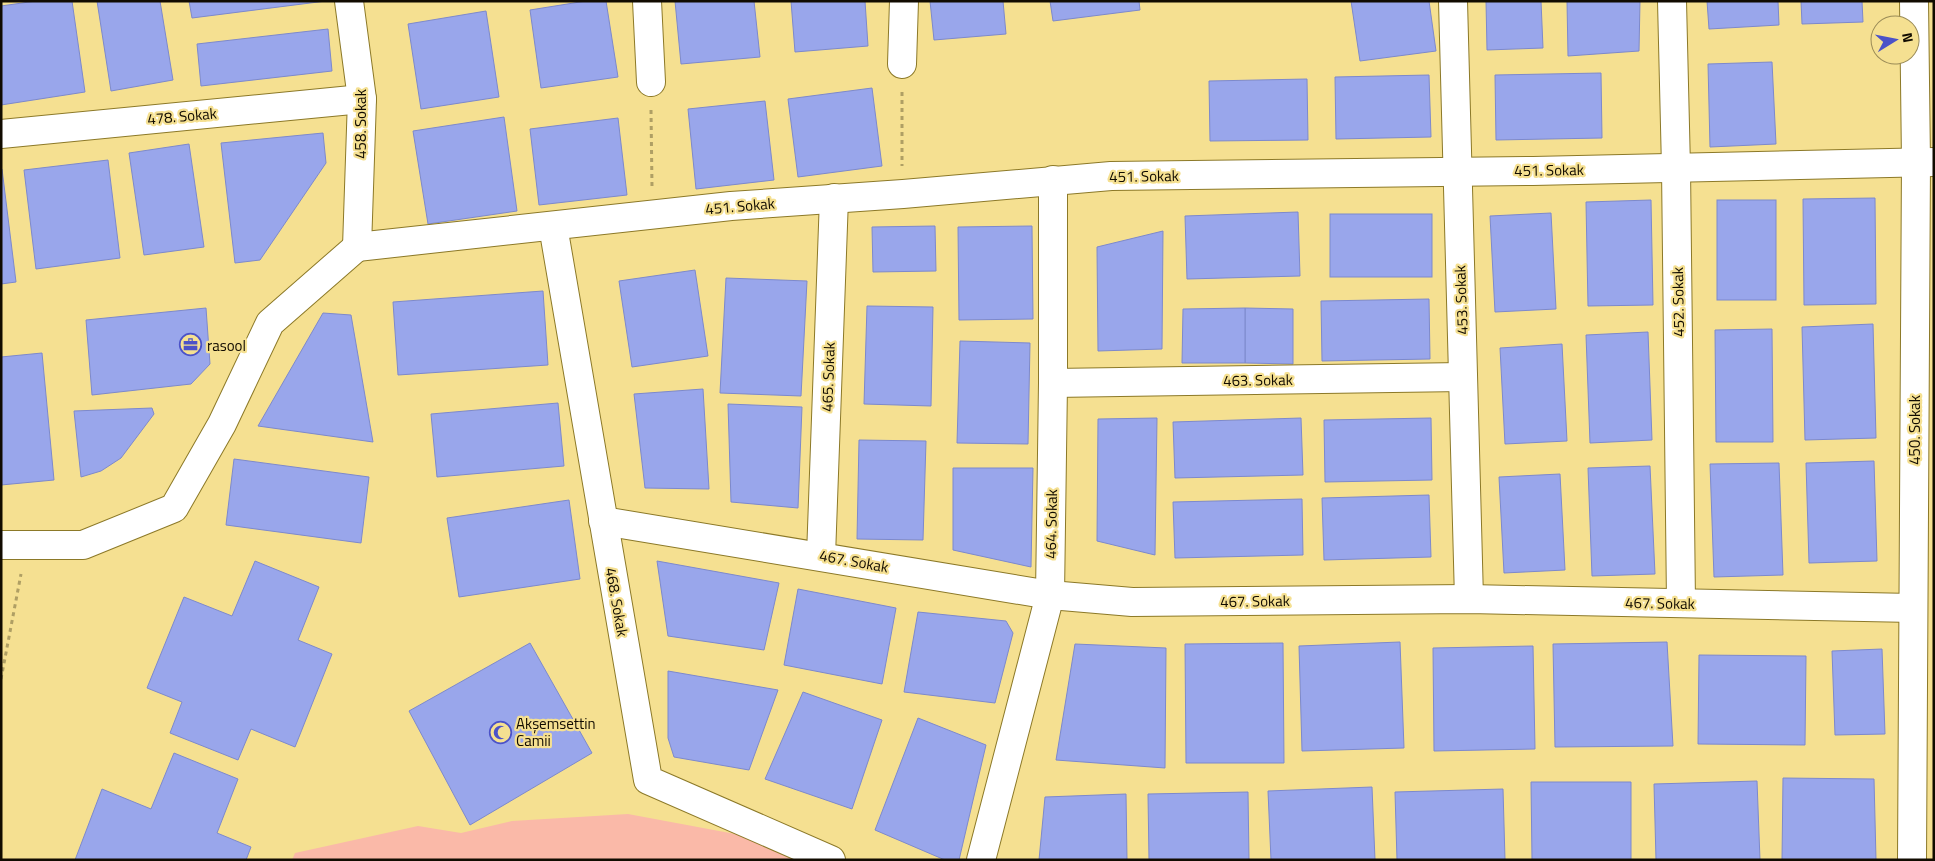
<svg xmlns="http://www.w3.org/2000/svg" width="1935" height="861" font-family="'Titillium Web',sans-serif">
  <rect width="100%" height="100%" fill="#f5e091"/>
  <!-- green -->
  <polygon fill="#fab9a8" points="628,814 762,839 807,860 292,860 295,853 418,826 461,833 512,821"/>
  <!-- building -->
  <g fill="#99a6eb" stroke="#7d89cc">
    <polygon points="36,1 72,1 85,92 1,105 1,6"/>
    <polygon points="97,1 160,1 173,80 111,91"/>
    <polygon points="189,1 326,1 192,18"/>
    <polygon points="586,1 606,1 618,77 541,88 530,10"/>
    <polygon points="675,1 754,1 760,57 681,64"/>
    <polygon points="791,1 865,1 868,46 795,52"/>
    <polygon points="930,1 1003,1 1006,34 934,40"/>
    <polygon points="1050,1 1139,1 1140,10 1053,21"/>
    <polygon points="1351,1 1429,1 1436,51 1360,61"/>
    <polygon points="1486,1 1541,1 1543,48 1487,50"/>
    <polygon points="1567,1 1640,1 1639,51 1568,56"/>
    <polygon points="1707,1 1778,1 1779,25 1709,29"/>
    <polygon points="1801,1 1862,1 1863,22 1802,24"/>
    <polygon points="486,11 499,97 421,109 408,24"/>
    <polygon points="328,29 332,71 201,86 197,44"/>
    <polygon points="1772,62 1776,144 1710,147 1708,64"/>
    <polygon points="1601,73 1602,138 1496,140 1495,75"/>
    <polygon points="1429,75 1431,137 1336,139 1335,77"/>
    <polygon points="1307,79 1308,140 1210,141 1209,81"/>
    <polygon points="872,88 882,166 798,177 788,99"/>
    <polygon points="765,101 774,180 696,189 688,109"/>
    <polygon points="504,117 517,211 428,224 413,131"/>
    <polygon points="618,118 627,195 539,205 530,129"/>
    <polygon points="323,133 326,163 260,260 235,263 221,143"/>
    <polygon points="189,144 204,247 144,255 129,153"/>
    <polygon points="108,160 120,258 36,269 24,170"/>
    <polygon points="2,169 16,282 1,284 1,169"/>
    <polygon points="1875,198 1876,304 1804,305 1803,199"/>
    <polygon points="1651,200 1653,305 1588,306 1586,202"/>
    <rect x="1717" y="200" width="59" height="100"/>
    <polygon points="1298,212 1300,276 1187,279 1185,216"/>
    <polygon points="1551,213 1556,309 1495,312 1490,216"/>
    <rect x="1330" y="214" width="102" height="63"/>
    <polygon points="935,226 936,271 873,272 872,227"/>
    <polygon points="1032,226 1033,319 959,320 958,227"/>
    <polygon points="1163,231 1162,349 1098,351 1097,247"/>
    <polygon points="695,270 708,356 632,367 619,281"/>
    <polygon points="726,278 807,281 801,396 720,393"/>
    <polygon points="543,291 548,365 398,375 393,302"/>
    <polygon points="1429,299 1430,359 1322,361 1321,301"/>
    <polygon points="867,306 933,307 931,406 864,404"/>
    <polygon points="206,308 210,364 191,384 92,395 86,320"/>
    <polygon points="1245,308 1293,309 1293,364 1245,363"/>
    <polygon points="1245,308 1245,363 1182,363 1183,309"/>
    <polygon points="323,313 351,315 373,442 258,426"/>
    <polygon points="1873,324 1876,438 1805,440 1802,327"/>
    <polygon points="1772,329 1773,442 1716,442 1715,330"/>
    <polygon points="1648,332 1652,440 1590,443 1586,335"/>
    <polygon points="960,341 1030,343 1028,444 957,443"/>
    <polygon points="1562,344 1567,441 1505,444 1500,348"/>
    <polygon points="42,353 54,480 1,485 1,357"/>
    <polygon points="703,389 709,489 645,488 634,394"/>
    <polygon points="558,403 564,466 437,477 431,414"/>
    <polygon points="728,404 802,407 798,508 731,502"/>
    <polygon points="152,408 154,414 121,458 101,471 81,477 74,411"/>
    <polygon points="1157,418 1155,555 1097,541 1098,419"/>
    <polygon points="1301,418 1303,475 1175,478 1173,422"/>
    <polygon points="1431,418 1432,480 1325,482 1324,420"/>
    <polygon points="859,440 926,441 923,540 857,539"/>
    <polygon points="234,459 369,477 361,543 226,525"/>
    <polygon points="1874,461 1877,561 1809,563 1806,463"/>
    <polygon points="1779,463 1783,575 1714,577 1710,464"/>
    <polygon points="1650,466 1655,574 1592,576 1588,468"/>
    <polygon points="953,468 1033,468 1031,567 953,550"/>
    <polygon points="1560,474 1565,570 1504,573 1499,477"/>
    <polygon points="1429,495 1431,557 1324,560 1322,498"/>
    <polygon points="1302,499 1303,555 1175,558 1173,502"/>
    <polygon points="569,500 580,579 459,597 447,518"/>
    <polygon points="255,561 319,587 298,640 332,654 295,747 251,729 238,760 170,733 182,702 147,688 184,597 232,616"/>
    <polygon points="657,561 779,583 764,650 668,636"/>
    <polygon points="798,589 896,608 882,684 784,665"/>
    <polygon points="918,612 1006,621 1013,633 995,703 904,692"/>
    <polygon points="1400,642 1404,748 1302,751 1299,646"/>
    <polygon points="1667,642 1673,746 1555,747 1553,644"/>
    <polygon points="530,643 592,753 470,825 409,711"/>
    <polygon points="1283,643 1284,763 1186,763 1185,644"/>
    <polygon points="1075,644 1166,648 1165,768 1056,760"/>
    <polygon points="1533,646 1535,749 1434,751 1433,648"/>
    <polygon points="1882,649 1885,734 1835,735 1832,651"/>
    <polygon points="1699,655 1806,656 1805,745 1698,744"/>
    <polygon points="668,671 778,690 749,770 674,757 668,738"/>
    <polygon points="803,692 882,720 852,809 765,779"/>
    <polygon points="918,718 986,745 959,860 945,860 875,830"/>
    <polygon points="174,753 238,779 217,833 251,847 246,860 75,860 102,789 151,809"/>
    <polygon points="1783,778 1874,779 1876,860 1782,860"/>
    <polygon points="1757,781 1760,860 1656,860 1654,784"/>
    <polygon points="1531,782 1631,782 1631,860 1532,860"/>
    <polygon points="1372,787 1375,860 1271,860 1268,791"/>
    <polygon points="1503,789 1505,860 1397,860 1395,792"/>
    <polygon points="1248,792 1249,860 1149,860 1148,794"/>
    <polygon points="1126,794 1127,860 1039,860 1045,797"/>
  </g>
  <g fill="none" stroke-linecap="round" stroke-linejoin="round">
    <defs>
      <g id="minor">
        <polyline points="349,1 362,99 357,247"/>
        <polyline points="647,1 651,82"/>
        <polyline points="1453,1 1469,599"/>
        <polyline points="1672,1 1676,168 1681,603"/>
        <polyline points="902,64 904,1"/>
        <polyline points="1,134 362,99"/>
        <polyline points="553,226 648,780 831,860"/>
        <polyline points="357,247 731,206 903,194 1111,176 1533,171 1934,162"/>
        <polyline points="1053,383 1463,377"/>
        <polyline points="603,521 1050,595 1132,602 1469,599 1913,608"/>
        <polyline points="1,545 83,545 174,508 222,424 270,323 357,247"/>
        <polyline points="821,556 834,198"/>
        <polyline points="981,860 1050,595 1053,383 1053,180"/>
        <polyline points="1912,860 1916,162 1914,1"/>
      </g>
    </defs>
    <!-- minor casing -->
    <use href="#minor" stroke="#8c7928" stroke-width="30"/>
    <!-- path -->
    <g stroke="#af9f64" stroke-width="3" stroke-dasharray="4 4" stroke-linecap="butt">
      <polyline points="902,92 902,166"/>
      <polyline points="651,110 652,187"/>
      <polyline points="1,679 21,574"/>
    </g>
    <!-- minor -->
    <use href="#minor" stroke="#fff" stroke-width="28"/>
  </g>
  <!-- icons -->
  <defs>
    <symbol id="office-ring" viewBox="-11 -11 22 22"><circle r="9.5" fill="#f5e091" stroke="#4b52c8" stroke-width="1.5"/><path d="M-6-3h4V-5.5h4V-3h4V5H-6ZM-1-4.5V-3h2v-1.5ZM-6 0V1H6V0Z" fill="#4b52c8"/></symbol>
    <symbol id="mosque-ring" viewBox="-11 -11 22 22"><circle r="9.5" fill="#f5e091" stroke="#4b52c8" stroke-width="1.5"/><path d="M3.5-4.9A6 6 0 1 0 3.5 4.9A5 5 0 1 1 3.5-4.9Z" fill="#4b52c8"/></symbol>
  </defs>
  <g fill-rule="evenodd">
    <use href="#office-ring" x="178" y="332" width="25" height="25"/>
    <use href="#mosque-ring" x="488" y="720" width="25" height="25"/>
  </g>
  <g text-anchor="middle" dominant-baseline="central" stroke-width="4.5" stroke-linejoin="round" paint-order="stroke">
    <!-- street labels -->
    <g font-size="15" fill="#110b00" stroke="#f5e091">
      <text transform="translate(182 116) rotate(-5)">478. Sokak</text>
      <text transform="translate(360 124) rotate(-90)">458. Sokak</text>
      <text transform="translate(1549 170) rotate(-1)">451. Sokak</text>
      <text transform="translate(1144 176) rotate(-1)">451. Sokak</text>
      <text transform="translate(740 206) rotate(-5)">451. Sokak</text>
      <text transform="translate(1461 300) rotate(-92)">453. Sokak</text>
      <text transform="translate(1678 302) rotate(-91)">452. Sokak</text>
      <text transform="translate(828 377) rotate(-88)">465. Sokak</text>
      <text transform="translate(1258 380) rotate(-1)">463. Sokak</text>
      <text transform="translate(1914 430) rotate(-90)">450. Sokak</text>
      <text transform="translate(1051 524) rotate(-89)">464. Sokak</text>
      <text transform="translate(854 561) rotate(10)">467. Sokak</text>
      <text transform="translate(1255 601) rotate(-1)">467. Sokak</text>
      <text transform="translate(617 602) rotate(80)">468. Sokak</text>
      <text transform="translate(1660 603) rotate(1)">467. Sokak</text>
    </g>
    <!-- poi labels -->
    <g font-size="15" fill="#110b00" stroke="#f5e091" text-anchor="start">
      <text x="207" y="345">rasool</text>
      <text x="516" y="723">Akşemsettin<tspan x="516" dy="17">Camii</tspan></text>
    </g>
  </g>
  <!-- border -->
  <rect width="1935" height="861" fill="none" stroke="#110b00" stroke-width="5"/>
  <!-- north arrow -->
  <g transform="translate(1895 40) rotate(80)"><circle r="24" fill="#f5e091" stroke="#9a8b57"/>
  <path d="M0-4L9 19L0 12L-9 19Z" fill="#4b52c8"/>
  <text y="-8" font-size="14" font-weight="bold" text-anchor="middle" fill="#110b00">N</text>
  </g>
</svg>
